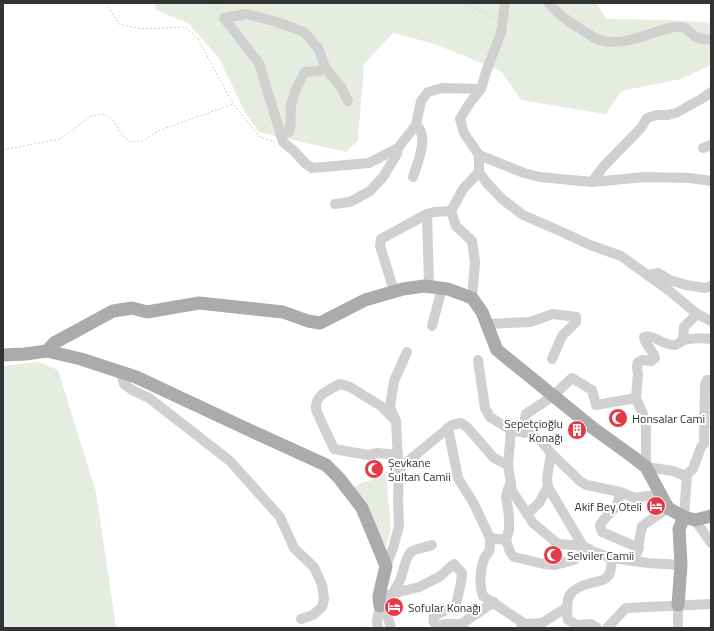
<svg xmlns="http://www.w3.org/2000/svg" width="714" height="631" font-family="'Titillium Web',sans-serif">
  <rect width="100%" height="100%" fill="#fff"/>
  <!-- green -->
  <g fill="#e6ecdf">
    <polygon points="155,3 597,3 606,19 672,20 711,23 711,65 681,79 621,91 606,114 521,100 501,71 435,44 393,33 364,64 358,140 346,152 259,132 246,114 219,58 188,23 156,10"/>
    <polygon points="39,362 58,370 96,492 116,628 3,628 3,366"/>
    <polygon points="387,471 387,481 388,499 391,527 386,546 383,544 354,488 361,483 372,480"/>
  </g>
  <g fill="none" stroke-linecap="round" stroke-linejoin="round">
    <!-- path -->
    <g stroke="#cdcdcd" stroke-width="1" stroke-dasharray="2 2" stroke-linecap="butt">
      <polyline points="106,3 119,24 142,29 184,27 197,37 233,104 260,137 275,142"/>
      <polyline points="214,3 218,11"/>
      <polyline points="464,3 495,18"/>
      <polyline points="3,150 60,139 91,116 104,114 114,121 122,135 131,142 143,141 158,131 233,104"/>
    </g>
    <!-- minor -->
    <g stroke="#d0d0d0" stroke-width="10">
      <polyline points="505,3 501,33 486,72 481,89 469,104 460,119 464,133 479,155 479,172 486,182 502,199 523,215 560,231 590,245 621,256 671,292 697,314 711,321"/>
      <path d="M 549,3 C 558,14 567,21 579,28 C 584,31 590,35 595,38 C 608,44 624,42 637,38 C 651,35 664,27 678,27 C 687,26 689,33 696,37 C 700,39 706,39 711,40"/>
      <polyline points="348,101 341,87 326,69 318,48 304,32 274,21 246,14 224,18 259,63 283,142 293,150 306,164 312,168 369,163 398,148 416,125 421,101 428,92 442,88 481,89"/>
      <path d="M 280,134 L 289,132 C 292,123 290,115 291,106 C 293,94 299,82 305,72 L 318,71 L 326,69"/>
      <polyline points="703,148 711,145"/>
      <polyline points="479,155 524,173 540,177 592,182 645,177 690,178 711,181"/>
      <path d="M 413,177 C 417,164 430,136 416,125"/>
      <polyline points="592,182 603,167 641,128 647,118 657,115 668,115 676,113 703,98 711,92"/>
      <polyline points="335,204 350,202 370,191 383,177 397,154 398,148"/>
      <polyline points="427,214 429,286"/>
      <polyline points="647,275 658,273 670,280 686,285 705,288 711,286"/>
      <polyline points="394,291 380,246 381,239 427,214 434,212 451,211"/>
      <polyline points="472,298 475,262 472,241 456,226 451,211 463,189 479,172"/>
      <polyline points="487,324 530,322 553,314 576,317 576,322 562,336 552,359"/>
      <polyline points="432,326 442,288"/>
      <path d="M 683,340 C 692,338 702,338 711,339"/>
      <polyline points="478,360 485,408 490,417 511,430 524,433 530,432"/>
      <polyline points="121,372 124,384 132,390 149,398 230,461 280,517 294,548 314,567 322,585 324,599 322,607 313,615 301,619"/>
      <path d="M 396,421 L 381,406 L 350,387 L 340,384 C 329,390 314,395 316,410 L 334,449 L 368,455 L 378,453 L 398,455"/>
      <polyline points="448,428 458,478 474,504 490,538 506,540"/>
      <polyline points="551,453 581,482 587,485 620,492 635,498 661,494"/>
      <polyline points="398,460 396,421 390,407 394,381 407,352"/>
      <polyline points="508,465 511,430"/>
      <path d="M 687,474 L 683,475 L 673,471 L 646,467 L 646,426 L 645,419 L 636,398 L 638,374 L 637,367 L 638,362 L 643,360 L 651,361 L 655,358 C 653,350 644,344 644,337 C 655,334 663,346 675,345 C 678,344 681,342 683,340 L 684,327 L 697,314"/>
      <polyline points="511,483 508,489 506,497 509,516 509,530 506,540 510,552 514,557 544,564 555,565 574,560 589,549"/>
      <path d="M 620,492 C 619,496 619,501 617,505 C 612,513 605,516 600,525 L 602,532 L 639,548"/>
      <polyline points="527,514 539,503 548,487"/>
      <polyline points="684,517 687,474 693,469 701,447 704,444 705,385 707,380 711,380"/>
      <polyline points="695,520 711,543"/>
      <path d="M 490,538 C 490,543 491,549 488,553 C 485,558 486,554 484,559 C 480,570 479,585 483,596 L 525,624"/>
      <polyline points="583,546 548,487 547,478 551,453 542,442 530,432 525,418 526,414 553,396 572,378 592,390 596,405 636,398"/>
      <polyline points="637,553 642,526 668,508"/>
      <polyline points="386,566 393,548 399,526 398,500 399,470 402,466 452,425 461,423 467,427 494,458 508,465 512,491 533,523 558,544 583,546 594,552 612,558 648,563 681,565"/>
      <path d="M 393,594 C 395,587 397,587 399,582 C 404,574 404,558 411,552 C 414,549 427,547 432,545"/>
      <path d="M 379,597 L 419,587 L 439,577 L 454,564 L 462,573 L 461,583 L 456,605 L 434,616 C 433,620 433,623 437,626 L 446,624 L 461,624 L 464,628"/>
      <polyline points="678,605 678,628"/>
      <polyline points="380,606 387,615 391,628"/>
      <polyline points="461,624 494,602"/>
      <polyline points="378,628 377,621 380,606"/>
      <polyline points="521,628 525,624 542,623 566,608"/>
      <path d="M 597,628 L 591,624 L 577,625 L 568,620 C 565,597 568,589 591,583 C 596,581 602,582 606,578 C 612,574 611,564 612,558"/>
      <polyline points="607,628 626,608 711,604"/>
    </g>
    <!-- major -->
    <g stroke="#ababab" stroke-width="13">
      <polyline points="47,351 54,343 113,311 132,308 147,312 199,303 283,312 308,321 320,323 365,300 403,289 424,286 448,289 472,298 482,312 497,350 593,428 629,454 646,467 668,508 684,517 679,529 681,565 678,605"/>
      <polyline points="3,355 25,354 47,351 81,359 136,377 258,434 326,465 339,478 362,508 386,566 381,587 379,597 380,606"/>
      <polyline points="684,517 695,520 711,516"/>
    </g>
  </g>
  <!-- icons -->
  <defs>
    <symbol id="mosque-disc" viewBox="-11 -11 22 22"><circle r="9.5" fill="#e63946" stroke="#fff"/><path d="M3.5-4.9A6 6 0 1 0 3.5 4.9A5 5 0 1 1 3.5-4.9Z" fill="#fff"/></symbol>
    <symbol id="building-disc" viewBox="-11 -11 22 22"><circle r="9.5" fill="#e63946" stroke="#fff"/><path d="M-4-6H4V6H1V3H-1V6H-4ZM-2.5-4.3h1.7v1.8h-1.7ZM.8-4.3h1.7v1.8H.8ZM-2.5-1h1.7V.8h-1.7ZM.8-1h1.7V.8H.8Z" fill="#fff"/></symbol>
    <symbol id="hotel-disc" viewBox="-11 -11 22 22"><circle r="9.5" fill="#e63946" stroke="#fff"/><path d="M-6-4.5h1.5V1H6V5H4.5V3h-9V5H-6ZM-4 0a1.8 1.8 0 1 1 3.6 0ZM.5 0V-2.5h3Q6-2.5 6 0Z" fill="#fff"/></symbol>
  </defs>
  <g fill-rule="evenodd">
    <use href="#mosque-disc" x="607" y="407" width="22" height="22"/>
    <use href="#building-disc" x="566" y="419" width="22" height="22"/>
    <use href="#mosque-disc" x="363" y="458" width="22" height="22"/>
    <use href="#hotel-disc" x="645" y="495" width="22" height="22"/>
    <use href="#mosque-disc" x="542" y="544" width="22" height="22"/>
    <use href="#hotel-disc" x="383" y="596" width="22" height="22"/>
  </g>
  <g text-anchor="middle" dominant-baseline="central" stroke-width="4" stroke-linejoin="round" paint-order="stroke">
    <!-- poi labels -->
    <g font-size="12" fill="#333" stroke="#fff" text-anchor="start">
      <text x="632" y="418">Honsalar Cami</text>
      <text x="563" y="423" text-anchor="end">Sepetçioğlu<tspan x="563" dy="14">Konağı</tspan></text>
      <text x="388" y="462">Şevkane<tspan x="388" dy="14">Sultan Camii</tspan></text>
      <text x="642" y="506" text-anchor="end">Akif Bey Oteli</text>
      <text x="567" y="555">Selviler Camii</text>
      <text x="408" y="607">Sofular Konağı</text>
    </g>
  </g>
  <!-- border -->
  <rect width="714" height="631" fill="none" stroke="#333333" stroke-width="8"/>
</svg>
